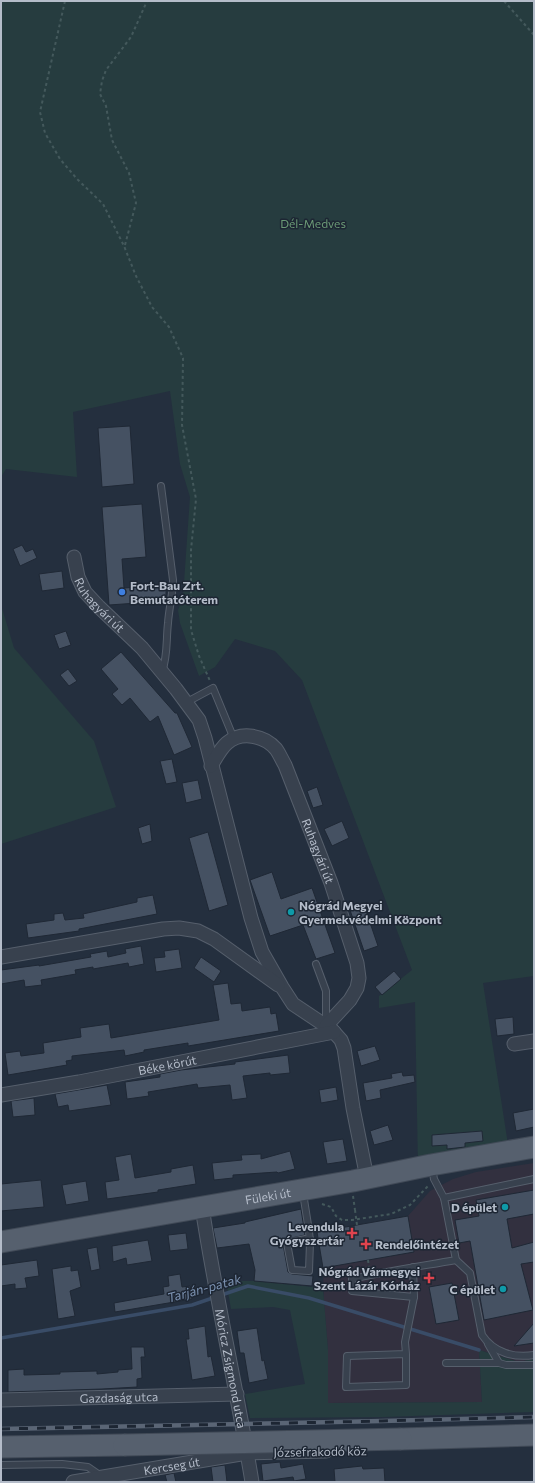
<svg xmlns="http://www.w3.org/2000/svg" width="535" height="1483" font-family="Commissioner,sans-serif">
  <rect width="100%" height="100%" fill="#242f3e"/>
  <!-- medical -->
  <polygon fill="#32303f" points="534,1163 534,1359 519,1362 479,1350 482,1402 328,1403 328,1350 324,1303 323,1268 317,1232 408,1216 430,1191 453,1179 476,1172"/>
  <!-- green -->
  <g fill="#263c3f">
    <polygon points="1,1 534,1 534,976 483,983 509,1151 418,1168 415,1002 379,1008 379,996 412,970 302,680 275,651 235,639 215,667 199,676 180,623 178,610 183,597 190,497 180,464 170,391 73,412 77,477 6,469 1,477"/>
    <polygon points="1,605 14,648 94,741 116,807 1,844"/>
    <polygon points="226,1281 254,1281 323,1288 328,1350 328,1403 482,1402 479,1350 519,1362 534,1359 534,1412 383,1417 250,1418 245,1394 305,1384 290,1310 273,1307 231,1309"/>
  </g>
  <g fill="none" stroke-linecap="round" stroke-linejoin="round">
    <!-- stream -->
    <polyline stroke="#394c67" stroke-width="3.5" points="1,1338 192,1305 248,1286 309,1298 479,1350"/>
  </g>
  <!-- building -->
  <g fill="#455162" stroke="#1f2835">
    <polygon points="130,426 134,484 102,487 98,428"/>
    <polygon points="142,504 146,557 122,559 124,588 166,585 166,601 109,605 102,507"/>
    <polygon points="22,545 26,552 33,549 37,558 20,566 13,549"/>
    <polygon points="62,571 64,588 42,591 39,574"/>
    <polygon points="66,631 71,645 59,649 54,635"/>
    <polygon points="121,652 175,713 177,713 192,747 174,755 158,716 150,722 130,698 122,705 112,694 118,689 101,669"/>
    <polygon points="68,669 77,681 69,686 60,675"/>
    <polygon points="172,759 177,782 166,784 160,761"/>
    <polygon points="198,780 202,799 186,803 182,783"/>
    <polygon points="317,787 323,805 313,808 307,791"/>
    <polygon points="342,821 349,838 332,846 324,829"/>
    <polygon points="150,824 152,841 142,844 138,828"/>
    <polygon points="208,832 228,905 209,911 189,838"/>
    <polygon points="272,872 281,899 312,888 335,953 316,959 303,925 270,936 250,880"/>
    <polygon points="153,895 157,914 79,929 79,931 28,938 26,924 54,920 54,914 63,913 65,920 84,918 83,914 137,902 137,898"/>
    <polygon points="364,905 378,946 364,951 350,910"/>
    <polygon points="141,946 144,964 129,967 128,963 93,969 93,967 75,970 76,974 41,980 42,985 25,987 24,980 1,984 1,970 39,965 39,966 91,957 90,954 107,951 108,957 126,953 125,949"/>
    <polygon points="179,949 182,968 156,972 154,958 165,957 164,951"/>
    <polygon points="201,957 221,971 214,982 194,968"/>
    <polygon points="394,971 401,979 382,995 375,987"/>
    <polygon points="228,983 231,1004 241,1003 242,1011 270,1007 271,1014 276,1013 279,1031 188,1046 188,1043 144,1050 144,1052 125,1056 124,1050 72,1056 72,1060 66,1061 67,1065 8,1075 5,1053 20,1051 21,1056 44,1053 43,1043 81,1037 80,1028 109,1024 111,1038 219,1020 213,985"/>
    <polygon points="513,1017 514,1034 497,1036 495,1019"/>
    <polygon points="375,1046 380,1060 361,1066 357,1051"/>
    <polygon points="288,1055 290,1073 270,1075 270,1073 243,1076 247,1098 232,1100 230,1085 198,1088 197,1084 148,1092 149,1096 127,1099 125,1082 160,1077 160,1074 181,1070 235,1064 235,1062"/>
    <polygon points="402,1072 403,1076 414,1075 415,1082 380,1090 381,1098 366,1101 363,1083 392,1078 391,1074"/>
    <polygon points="107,1085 111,1105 69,1111 68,1105 58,1107 55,1094"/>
    <polygon points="336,1087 338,1100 321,1103 319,1090"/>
    <polygon points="34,1098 35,1115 13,1117 11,1101"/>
    <polygon points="534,1109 534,1127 516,1131 513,1113"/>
    <polygon points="388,1125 393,1140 374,1145 370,1131"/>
    <polygon points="482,1131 483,1141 465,1143 465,1147 447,1149 447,1145 432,1146 432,1135"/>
    <polygon points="343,1139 347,1161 327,1164 323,1142"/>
    <polygon points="290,1151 295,1169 278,1173 277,1172 233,1175 233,1178 214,1180 212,1163 242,1160 241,1155 261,1154 261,1159"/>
    <polygon points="131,1154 135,1178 171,1172 171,1169 193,1165 196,1184 158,1190 158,1192 107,1199 105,1182 119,1180 115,1157"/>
    <polygon points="41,1180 44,1207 1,1211 1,1184"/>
    <polygon points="86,1181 89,1201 66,1205 62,1185"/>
    <polygon points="534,1190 534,1214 507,1219 512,1248 534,1242 534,1262 521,1264 533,1310 484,1320 470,1241 459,1243 455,1220 479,1216 476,1200"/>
    <polygon points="301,1209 305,1235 283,1240 283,1244 288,1272 292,1274 313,1276 312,1286 254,1281 255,1270 249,1244 217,1248 213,1228 245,1223 245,1222"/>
    <polygon points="408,1216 414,1252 323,1268 317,1232"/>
    <polygon points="186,1233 188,1249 170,1251 168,1235"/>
    <polygon points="148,1240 152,1261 127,1265 126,1258 113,1262 112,1246"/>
    <polygon points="97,1247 100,1269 91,1271 87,1249"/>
    <polygon points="37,1260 39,1276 25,1278 27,1288 15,1289 15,1284 1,1286 1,1265"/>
    <polygon points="71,1266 71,1271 78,1270 81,1287 70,1291 75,1316 58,1319 52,1269"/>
    <polygon points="180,1274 182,1287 190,1286 192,1299 115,1312 114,1303 164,1294 163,1287 169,1286 168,1276"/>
    <polygon points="452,1283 459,1320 436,1324 429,1287"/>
    <polygon points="534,1323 534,1343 514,1346"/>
    <polygon points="205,1326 208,1357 211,1356 215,1376 192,1380 186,1339 189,1339 188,1329"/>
    <polygon points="257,1328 262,1361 264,1360 268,1379 249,1383 244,1353 240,1353 237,1331"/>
    <polygon points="131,1347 144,1347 145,1357 141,1357 142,1378 137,1379 137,1387 102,1389 8,1392 8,1370 24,1369 24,1375 60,1374 60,1372 97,1371 97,1374 118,1372 118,1370 132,1369"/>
    <polygon points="280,1462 281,1468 303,1464 306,1479 294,1481 293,1477 263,1481 261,1464"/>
    <polygon points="225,1465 227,1482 213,1482 211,1467"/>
    <polygon points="362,1466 363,1469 384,1468 385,1482 335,1482 334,1469"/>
    <polygon points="174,1473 176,1482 167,1482 165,1475"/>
  </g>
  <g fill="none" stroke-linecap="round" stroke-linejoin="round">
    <defs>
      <g id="lane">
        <path d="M 161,486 L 173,580 C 173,594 169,608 168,623 C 166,640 168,655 162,672"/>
        <polyline points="187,702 213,688 234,739"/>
        <polyline points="316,964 326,991 326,1023"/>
        <polyline points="303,1193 309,1231 310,1242 309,1271 292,1270 287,1243 310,1238"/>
        <polyline points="444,1198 534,1179"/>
        <path d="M 456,1260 L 470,1273 L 482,1335 C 494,1353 514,1358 534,1355"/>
        <path d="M 413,1267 L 414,1297 L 352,1291 L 352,1279 C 387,1271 422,1266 456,1260 L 444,1198 L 434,1179 L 432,1168"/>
        <polyline points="488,1344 499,1363 506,1365 534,1365"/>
        <polyline points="406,1354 406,1385 346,1387 347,1356 406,1354 405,1342 414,1297"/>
        <polyline points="446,1363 499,1363"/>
        <polyline points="1,1465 62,1464 88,1467 101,1476"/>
      </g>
      <g id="street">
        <path id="s1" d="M 74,557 L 78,577 L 85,592 L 99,607 L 142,648 L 176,689 L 199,720 L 205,738 L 251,918 L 262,952 L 282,987 L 293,1004 L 332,1030 L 341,1040 L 344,1048 L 353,1108 L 367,1178"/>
        <path id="s2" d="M 211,766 C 216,758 220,749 227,743 C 241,731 264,735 276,749 C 279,753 282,760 285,765 L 331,883 L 357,963 L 359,978 L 357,988 L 350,1000 L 326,1026"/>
        <polyline points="1,957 163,929 179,928 198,931 214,939 278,985"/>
        <polyline points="514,1044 534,1041"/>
        <path id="s3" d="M 1,1095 L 79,1082 L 334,1032"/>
        <path id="s4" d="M 202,1207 C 216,1299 237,1390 252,1482"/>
        <path id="s5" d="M 1,1400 L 237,1394"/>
        <path id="s6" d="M 73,1482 L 247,1453 L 326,1451"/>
      </g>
      <g id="primary">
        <path id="s7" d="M 1,1242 L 353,1181 L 431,1165 L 534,1147"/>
        <polyline points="401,1439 534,1435"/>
        <polyline points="1,1447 124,1445"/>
      </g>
    </defs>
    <!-- lane casing -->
    <use href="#lane" stroke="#565f6c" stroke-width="8"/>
    <!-- street casing -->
    <use href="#street" stroke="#565f6c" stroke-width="15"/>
    <!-- primary casing -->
    <use href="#primary" stroke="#414a57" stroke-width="23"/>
    <!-- path -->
    <g stroke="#44595c" stroke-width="2" stroke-dasharray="3 3" stroke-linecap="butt">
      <polyline points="65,1 40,112 45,133 60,159 77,179 103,204 124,246 136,276 152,307 169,327 183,358 182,425 196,499 191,550 191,630 199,656 210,681"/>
      <polyline points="504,1 534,35"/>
      <polyline points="125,245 136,203 129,173 112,140 106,106 100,94 102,81 106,70 131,37 147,1"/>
      <polyline points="353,1196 355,1210"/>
      <polyline points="322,1204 331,1207 336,1216 342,1220 352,1220 391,1214 410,1205 428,1186"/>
      <polyline points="368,1260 369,1267"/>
    </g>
    <!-- lane -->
    <use href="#lane" stroke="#38414e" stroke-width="6"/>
    <!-- street -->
    <use href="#street" stroke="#38414e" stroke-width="13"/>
    <!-- primary -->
    <use href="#primary" stroke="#56606e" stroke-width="21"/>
    <defs>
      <polyline id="rail" points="1,1429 382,1421 534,1417"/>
    </defs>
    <!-- rail casing -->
    <use href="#rail" stroke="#5a6575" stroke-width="4.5"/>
    <!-- rail -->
    <use href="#rail" stroke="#1d2633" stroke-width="3" stroke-dasharray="9" stroke-linecap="butt"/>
    <defs>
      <polyline id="primary-bridge" points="124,1445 401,1439"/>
    </defs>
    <!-- primary-bridge casing -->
    <use href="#primary-bridge" stroke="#414a57" stroke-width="23" stroke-linecap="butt"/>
    <!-- path-bridge -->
    <polyline stroke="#44595c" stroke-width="2" stroke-dasharray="3 3" stroke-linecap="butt" points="355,1210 357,1225"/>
    <!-- primary-bridge -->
    <use href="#primary-bridge" stroke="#56606e" stroke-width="21"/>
  </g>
  <!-- markers -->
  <circle fill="#3f7fe0" stroke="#1d2633" stroke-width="1.5" cx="122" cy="592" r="4"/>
  <g fill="#0f9aa8" stroke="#1d2633" stroke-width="1.5">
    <circle cx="291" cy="912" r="4"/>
    <circle cx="505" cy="1207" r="4"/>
    <circle cx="503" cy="1289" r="4"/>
  </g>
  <g fill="#e0444e" stroke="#1d2633" stroke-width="1.5">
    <path d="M350 1227h4v4h4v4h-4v4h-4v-4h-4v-4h4z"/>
    <path d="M364 1238h4v4h4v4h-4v4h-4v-4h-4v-4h4z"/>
    <path d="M427 1272h4v4h4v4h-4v4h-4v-4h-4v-4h4z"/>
  </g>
  <g text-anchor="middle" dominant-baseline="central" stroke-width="3" stroke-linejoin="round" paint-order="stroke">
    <!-- park labels -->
    <g font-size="12" fill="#6b9a76" stroke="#1d2633">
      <text x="313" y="223">Dél-Medves</text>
    </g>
    <!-- poi labels -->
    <g font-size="12" font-weight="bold" fill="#b4bcc9" stroke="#1d2633" text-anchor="end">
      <text x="130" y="585" text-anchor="start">Fort-Bau Zrt.<tspan x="130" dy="14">Bemutatóterem</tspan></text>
      <text x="299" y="905" text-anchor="start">Nógrád Megyei<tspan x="299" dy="14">Gyermekvédelmi Központ</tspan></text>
      <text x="497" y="1207">D épület</text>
      <text x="344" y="1226">Levendula<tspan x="344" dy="14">Gyógyszertár</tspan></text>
      <text x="375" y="1244" text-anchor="start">Rendelőintézet</text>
      <text x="420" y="1271">Nógrád Vármegyei<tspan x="420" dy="14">Szent Lázár Kórház</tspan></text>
      <text x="495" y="1289">C épület</text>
    </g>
    <!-- street labels -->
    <g font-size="12" fill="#b4bcc9" stroke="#1d2633">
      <text stroke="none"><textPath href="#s1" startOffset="56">Ruhagyári út</textPath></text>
      <text stroke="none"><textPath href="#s2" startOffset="193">Ruhagyári út</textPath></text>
      <text stroke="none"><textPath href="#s3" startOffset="169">Béke körút</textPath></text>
      <text stroke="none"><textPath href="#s7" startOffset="271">Füleki út</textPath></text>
      <text stroke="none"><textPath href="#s4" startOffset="164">Móricz Zsigmond utca</textPath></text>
      <text stroke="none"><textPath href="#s5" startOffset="118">Gazdaság utca</textPath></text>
      <text transform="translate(320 1451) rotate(-1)">Józsefrakodó köz</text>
      <text stroke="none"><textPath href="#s6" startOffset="100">Kercseg út</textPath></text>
    </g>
    <!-- water labels -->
    <g font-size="13" font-style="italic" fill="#7c92b1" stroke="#1d2633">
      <text transform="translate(204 1288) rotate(-15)">Tarján-patak</text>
    </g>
  </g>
  <!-- border -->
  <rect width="535" height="1483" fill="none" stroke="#b4bcc9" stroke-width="4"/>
</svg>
